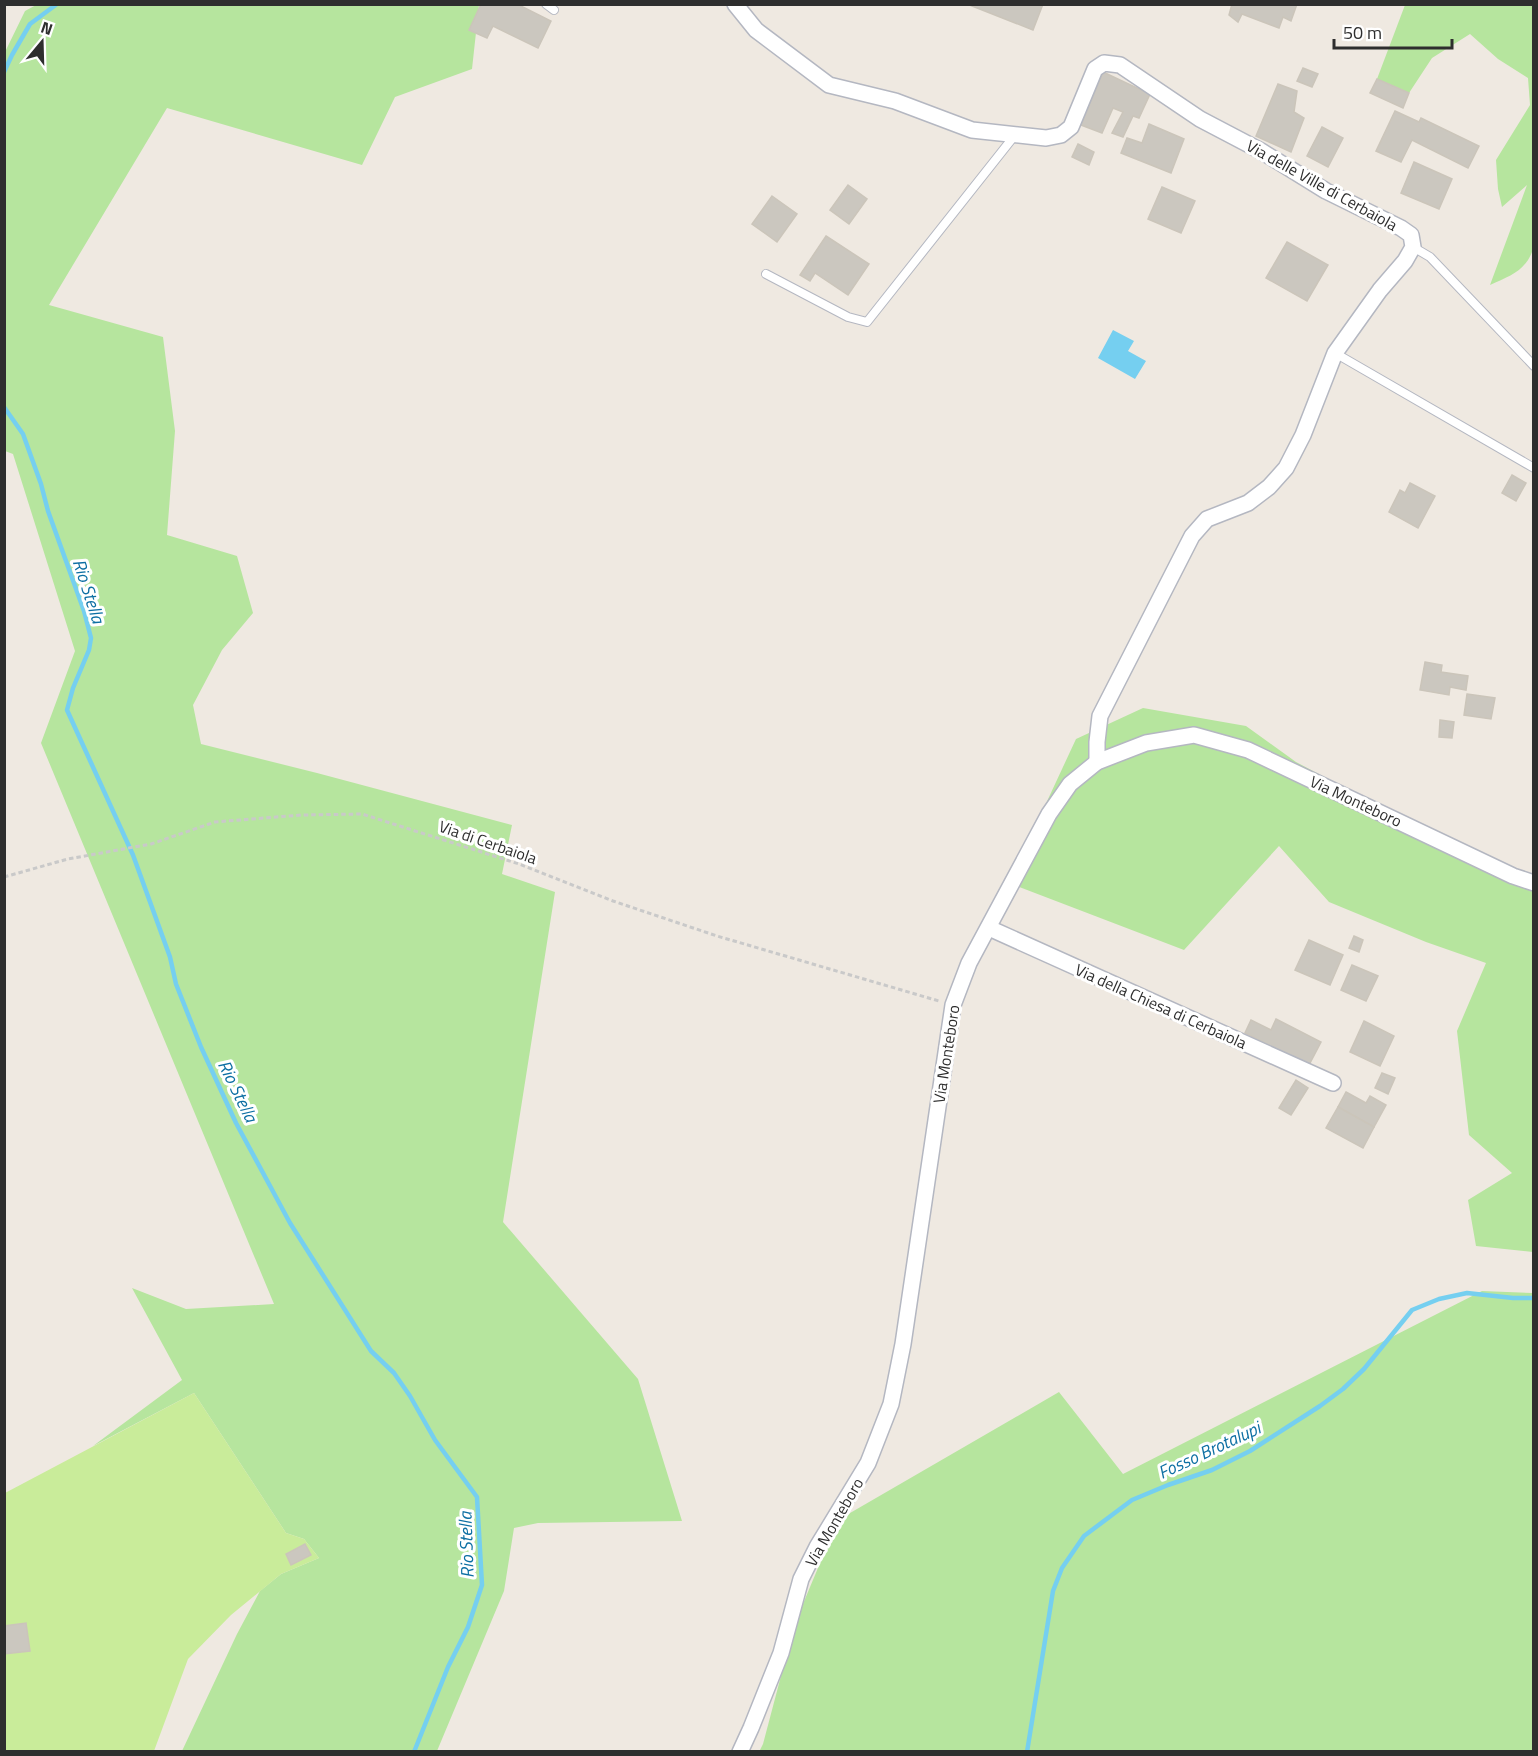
<svg xmlns="http://www.w3.org/2000/svg" width="1538" height="1756" font-family="'Titillium Web',sans-serif">
  <rect width="100%" height="100%" fill="#efe9e1"/>
  <!-- green -->
  <g fill="#b6e59e">
    <polygon points="38,4 479,5 472,69 395,97 362,165 167,108 49,305 163,337 175,431 167,535 237,556 253,613 222,650 193,705 201,744 317,773 512,825 502,874 555,892 503,1222 638,1379 682,1521 538,1523 514,1528 504,1591 437,1751 182,1751 237,1634 260,1591 281,1574 319,1558 304,1539 286,1533 194,1393 93,1446 182,1380 132,1288 186,1309 274,1304 41,743 75,651 13,454 5,451 5,52 25,11"/>
    <path d="M 1405,5 L 1533,5 L 1533,249 C 1526,271 1510,276 1490,285 L 1527,185 L 1502,207 L 1498,189 L 1496,160 L 1530,105 L 1528,78 L 1498,59 L 1470,34 L 1432,58 L 1409,93 L 1377,79 Z"/>
    <polygon points="1143,708 1246,726 1296,762 1533,888 1533,1252 1476,1246 1468,1200 1512,1173 1469,1135 1457,1031 1486,963 1426,942 1329,902 1279,846 1184,950 1009,883 1076,739"/>
    <polygon points="1482,1291 1533,1293 1533,1751 759,1752 763,1744 795,1623 838,1520 1059,1392 1123,1474"/>
  </g>
  <!-- pitch -->
  <polygon fill="#c9ec9a" points="194,1393 286,1533 304,1539 319,1558 281,1574 231,1615 188,1659 154,1751 5,1751 5,1493"/>
  <!-- water -->
  <polygon fill="#75cff0" points="1113,330 1134,341 1128,351 1146,361 1135,379 1098,358"/>
  <g fill="none" stroke-linecap="round" stroke-linejoin="round">
    <!-- stream -->
    <g stroke="#75cff0" stroke-width="4.5">
      <polyline points="4,72 12,55 30,24 57,4"/>
      <polyline points="4,407 23,434 41,484 48,511 84,611 91,638 89,650 73,688 67,710 133,855 170,957 176,984 201,1047 236,1123 290,1223 371,1351 394,1373 410,1396 435,1440 477,1497 482,1585 468,1627 448,1667 414,1752"/>
      <polyline points="1027,1752 1053,1591 1062,1568 1084,1536 1132,1500 1168,1485 1212,1470 1250,1451 1320,1406 1343,1389 1364,1369 1412,1310 1439,1299 1467,1293 1513,1298 1534,1298"/>
    </g>
  </g>
  <!-- building -->
  <g fill="#cbc7bf" stroke="#cbc5ba" stroke-width="1.5">
    <polygon points="481,4 517,4 551,21 538,48 493,26 487,38 469,30"/>
    <polygon points="967,4 1043,4 1033,30"/>
    <polygon points="1232,4 1297,4 1291,21 1283,17 1279,28 1242,14 1238,22 1229,15"/>
    <polygon points="1303,68 1318,74 1312,87 1297,81"/>
    <polygon points="1103,72 1150,94 1139,118 1133,116 1123,137 1112,133 1123,112 1113,108 1102,133 1081,125"/>
    <polygon points="1377,79 1409,93 1403,108 1370,93"/>
    <polygon points="1278,84 1297,91 1294,112 1304,118 1291,152 1256,136"/>
    <polygon points="1395,111 1419,122 1421,118 1479,146 1468,168 1412,140 1401,162 1376,151"/>
    <polygon points="1149,124 1184,139 1171,173 1121,153 1127,138 1142,143"/>
    <polygon points="1322,127 1343,138 1328,167 1307,156"/>
    <polygon points="1078,144 1094,152 1089,165 1072,157"/>
    <polygon points="1414,162 1452,179 1439,209 1401,193"/>
    <polygon points="848,185 867,199 849,224 830,210"/>
    <polygon points="1162,187 1195,201 1181,233 1148,219"/>
    <polygon points="772,196 797,214 777,242 752,224"/>
    <polygon points="826,236 869,264 848,295 815,273 810,281 800,275"/>
    <polygon points="1287,242 1328,265 1307,301 1266,278"/>
    <polygon points="1512,475 1526,483 1516,501 1502,493"/>
    <polygon points="1410,483 1435,496 1418,528 1389,512 1400,490 1405,493"/>
    <polygon points="1425,662 1442,665 1441,672 1468,676 1466,690 1450,687 1449,695 1420,690"/>
    <polygon points="1467,694 1495,698 1491,719 1464,715"/>
    <polygon points="1440,720 1454,722 1452,738 1439,737"/>
    <polygon points="1354,936 1363,940 1359,952 1349,948"/>
    <polygon points="1309,940 1343,955 1330,985 1295,970"/>
    <polygon points="1352,965 1378,976 1366,1001 1341,990"/>
    <polygon points="1276,1019 1321,1042 1309,1065 1245,1033 1251,1020 1271,1030"/>
    <polygon points="1364,1021 1394,1036 1380,1066 1350,1052"/>
    <polygon points="1382,1073 1395,1078 1388,1094 1375,1088"/>
    <polygon points="1296,1080 1308,1088 1291,1115 1279,1108"/>
    <polygon points="1346,1092 1366,1103 1370,1096 1386,1105 1374,1127 1338,1107"/>
    <polygon points="1338,1107 1374,1127 1363,1148 1326,1128"/>
    <polygon points="305,1544 311,1555 291,1565 286,1554"/>
    <polygon points="26,1623 30,1651 4,1654 4,1626"/>
  </g>
  <g fill="none" stroke-linecap="round" stroke-linejoin="round">
    <defs>
      <g id="lane">
        <polyline points="546,4 554,10"/>
        <polyline points="1413,247 1430,257 1534,366"/>
        <polyline points="766,274 848,317 867,322 1015,135"/>
        <polyline points="1335,353 1534,468"/>
      </g>
      <g id="street">
        <polyline points="735,4 756,30 829,85 895,101 972,130 1046,138 1061,135 1071,127 1095,69 1104,63 1120,65 1200,119 1261,151 1326,191 1401,228 1411,235 1413,247 1405,261 1380,290 1335,353 1303,435 1286,468 1269,487 1248,503 1207,519 1192,536 1100,716 1097,742 1097,762"/>
        <polyline points="989,928 1333,1083"/>
        <polyline points="740,1752 751,1728 781,1653 801,1579 817,1547 868,1463 891,1404 903,1344 953,1005 969,963 1049,814 1070,784 1097,762 1146,743 1194,735 1248,750 1513,876 1534,883"/>
      </g>
    </defs>
    <!-- lane casing -->
    <use href="#lane" stroke="#b4b7c1" stroke-width="10"/>
    <!-- street casing -->
    <use href="#street" stroke="#b4b7c1" stroke-width="18"/>
    <!-- path -->
    <polyline stroke="#c9c9c9" stroke-width="3" stroke-dasharray="4.5 3" stroke-linecap="butt" points="4,877 68,859 151,844 215,822 301,815 362,814 519,864 613,901 717,936 939,1001"/>
    <!-- lane -->
    <use href="#lane" stroke="#fff" stroke-width="8"/>
    <!-- street -->
    <use href="#street" stroke="#fff" stroke-width="15"/>
  </g>
  <g text-anchor="middle" dominant-baseline="central" stroke-width="6" stroke-linejoin="round" paint-order="stroke">
    <!-- street labels -->
    <g font-size="16" fill="#2e2e2e" stroke="#fff">
      <text transform="translate(1322 185) rotate(29)">Via delle Ville di Cerbaiola</text>
      <text transform="translate(1356 801) rotate(25)">Via Monteboro</text>
      <text transform="translate(488 842) rotate(19)">Via di Cerbaiola</text>
      <text transform="translate(1161 1006) rotate(24)">Via della Chiesa di Cerbaiola</text>
      <text transform="translate(946 1054) rotate(-81)">Via Monteboro</text>
      <text transform="translate(834 1522) rotate(-60)">Via Monteboro</text>
    </g>
    <!-- water labels -->
    <g font-size="18" font-style="italic" fill="#0d6fa3" stroke="#fff">
      <text transform="translate(89 591) rotate(72)">Rio Stella</text>
      <text transform="translate(238 1091) rotate(64)">Rio Stella</text>
      <text transform="translate(1209 1450) rotate(-25)">Fosso Brotalupi</text>
      <text transform="translate(466 1545) rotate(-92)">Rio Stella</text>
    </g>
  </g>
  <!-- border -->
  <rect width="1538" height="1756" fill="none" stroke="#2e2e2e" stroke-width="12"/>
  <!-- north arrow -->
  <g transform="translate(42 42) rotate(19)" stroke="#ffffff" stroke-width="4.5" paint-order="stroke">
  <path d="M0-4.5L10 22L0 15L-10 22Z" fill="#2e2e2e"/>
  <text y="-9" font-size="16" font-weight="bold" text-anchor="middle" fill="#2e2e2e">N</text>
  </g>
  <!-- scale -->
  <path d="M1334 39v9h118v-9" fill="none" stroke="#2e2e2e" stroke-width="3"/>
  <text x="1343" y="39" font-size="18" fill="#2e2e2e" stroke="#ffffff" stroke-width="4.5" paint-order="stroke">50 m</text>
</svg>
